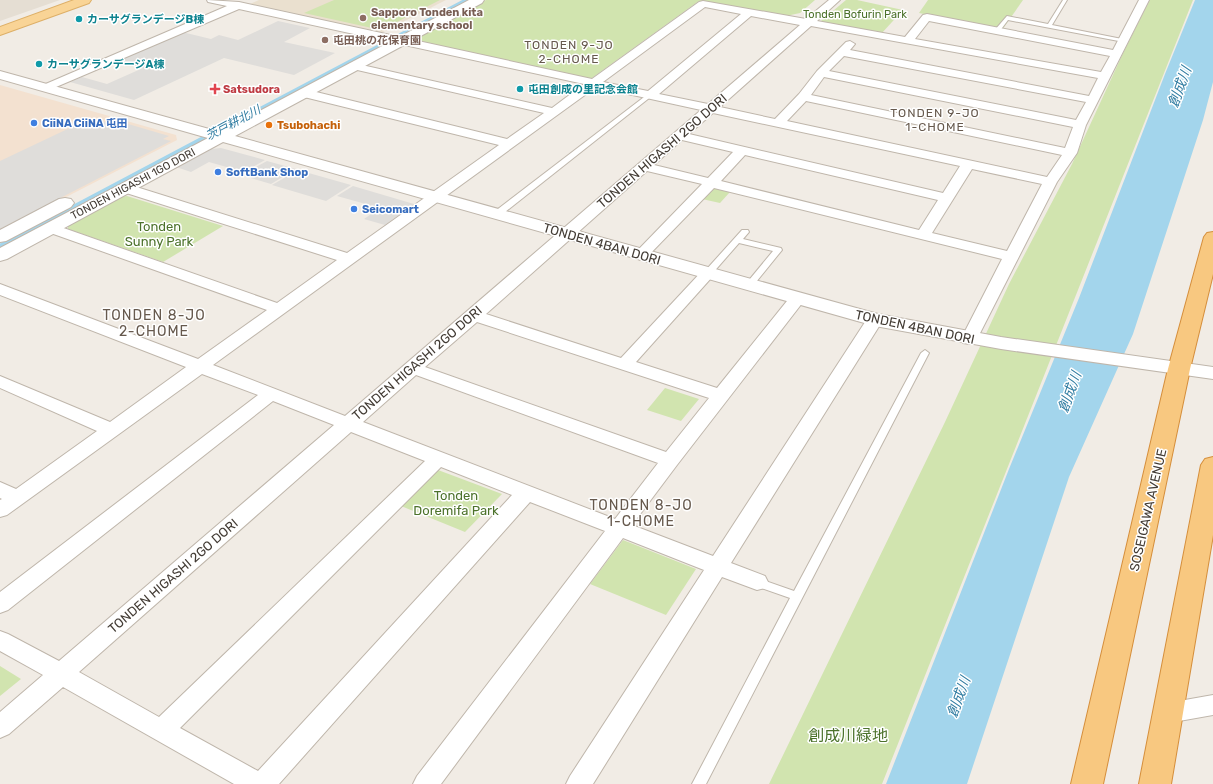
<svg xmlns="http://www.w3.org/2000/svg" width="1213" height="784" font-family="Rubik,'Noto Sans JP',sans-serif">
  <rect width="100%" height="100%" fill="#f1ece5"/>
  <!-- residential -->
  <polygon fill="#e5ded3" points="0,0 60,0 0,21"/>
  <!-- commercial -->
  <polygon fill="#f3e1d0" points="0,85 176,135 177,140 0,231"/>
  <!-- education -->
  <polygon fill="#eae0cf" points="259,0 446,0 381,33 250,4"/>
  <!-- green -->
  <g fill="#d1e4af">
    <polygon points="334,0 440,0 381,30 304,13"/>
    <polygon points="486,0 815,0 800,13 786,16 699,1 592,78 585,78 415,41 413,39"/>
    <polygon points="846,0 857,0 903,10 881,34 826,23 821,21"/>
    <polygon points="928,0 1023,0 1002,30 919,13"/>
    <polygon points="1150,0 1193,0 882,784 769,784 945,422 1009,284 1072,164 1124,51"/>
    <polygon points="713,188 730,192 720,203 702,199"/>
    <polygon points="127,196 223,226 163,262 68,229 68,225 120,197"/>
    <polygon points="665,388 699,399 681,421 647,410"/>
    <polygon points="438,470 502,494 465,532 401,506"/>
    <polygon points="623,540 696,569 666,615 590,584"/>
    <polygon points="0,666 21,679 0,696"/>
  </g>
  <!-- parking -->
  <g fill="#dfddda">
    <polygon points="278,21 310,28 284,42 335,53 294,75 224,58 134,100 70,82 82,77 107,84 143,68 116,60 182,32 211,39 219,35 238,40"/>
    <polygon points="111,119 169,136 163,139 171,141 0,229 0,161 76,125 98,120 104,122"/>
    <polygon points="221,148 265,160 244,172 209,162 191,172 176,167 211,149"/>
    <polygon points="267,161 296,169 271,184 241,175"/>
    <polygon points="298,170 351,185 326,201 272,185"/>
    <polygon points="353,186 414,204 385,225 364,219 380,208 337,196"/>
  </g>
  <!-- water -->
  <polygon fill="#a3d5ec" points="1195,0 1213,0 1213,82 1203,120 1133,334 1069,477 967,784 886,784 1009,469 1079,298 1165,74"/>
  <g fill="none" stroke-linecap="round" stroke-linejoin="round">
    <!-- stream-far1 -->
    <polyline stroke="#a3d5ec" stroke-width="3.5" points="216,132 466,0"/>
    <!-- stream -->
    <polyline stroke="#a3d5ec" stroke-width="4.5" points="0,246 217,131"/>
    <defs>
      <g id="service">
        <polygon points="1063,0 1067,0 1052,25 1127,40 1124,42 1008,20 999,32 994,31 1007,16 1048,24"/>
        <polygon points="648,94 653,95 500,216 494,216 494,212"/>
        <polygon points="742,230 748,230 749,232 743,239 781,248 782,250 752,287 746,287 745,285 773,251 739,243 711,275 705,275 704,273 705,271"/>
        <polygon points="925,350 929,353 706,784 692,784 790,598 753,585 752,582 753,579 757,578 794,591 921,353"/>
      </g>
      <g id="minor">
        <path d="M 207,0 L 239,2 L 592,79 L 699,2 L 703,1 L 806,19 L 829,0 L 840,0 L 817,21 L 905,37 L 923,15 L 927,14 L 1113,50 L 1139,0 L 1149,0 L 1086,125 L 1077,153 L 1057,182 L 975,343 L 969,344 L 963,343 L 961,339 L 1002,259 L 714,188 L 646,258 L 641,260 L 636,258 L 633,255 L 636,252 L 702,184 L 647,171 L 486,314 L 621,358 L 703,270 L 708,268 L 713,270 L 716,273 L 713,276 L 636,362 L 717,388 L 791,296 L 797,294 L 803,296 L 805,299 L 803,302 L 677,465 L 632,525 L 713,556 L 869,316 L 875,315 L 881,316 L 883,320 L 731,563 L 765,576 L 768,582 L 765,588 L 757,590 L 722,577 L 593,784 L 566,784 L 570,776 L 704,570 L 623,538 L 441,784 L 413,784 L 417,776 L 605,531 L 530,502 L 279,784 L 234,784 L 63,687 L 9,734 L 0,738 L 0,712 L 43,675 L 0,651 L 0,631 L 8,634 L 59,661 L 334,425 L 273,401 L 8,610 L 0,613 L 0,592 L 258,395 L 202,374 L 7,515 L 0,517 L 0,500 L 2,499 L 0,498 L 0,482 L 16,489 L 97,431 L 0,388 L 0,376 L 110,422 L 186,367 L 0,295 L 0,284 L 198,359 L 267,310 L 45,231 L 43,228 L 45,225 L 50,224 L 55,225 L 277,303 L 337,260 L 120,191 L 118,188 L 120,185 L 125,184 L 130,185 L 347,253 L 499,145 L 300,96 L 298,93 L 300,90 L 304,89 L 507,139 L 544,113 L 353,69 L 349,68 L 347,66 L 349,64 L 353,63 L 552,108 L 584,84 L 239,9 L 49,90 L 41,90 L 39,88 L 41,86 L 227,6 L 208,2 ZM 705,7 L 741,14 L 648,91 L 603,82 ZM 751,16 L 800,25 L 708,104 L 659,94 ZM 929,21 L 1110,56 L 1101,72 L 915,39 ZM 811,26 L 1098,78 L 1089,96 L 850,50 L 855,44 L 850,41 L 846,42 L 817,71 L 799,94 L 775,119 L 720,107 ZM 844,56 L 1086,102 L 1076,120 L 829,71 ZM 824,77 L 1073,127 L 1065,148 L 811,95 ZM 596,87 L 701,110 L 345,416 L 213,365 ZM 806,101 L 1062,155 L 1047,177 L 787,121 ZM 713,113 L 960,166 L 943,193 L 689,134 ZM 682,140 L 733,152 L 708,178 L 654,165 ZM 745,155 L 938,200 L 919,230 L 721,181 ZM 972,169 L 1042,184 L 1007,251 L 932,233 ZM 477,322 L 709,398 L 666,452 L 425,367 ZM 416,375 L 658,463 L 615,519 L 363,422 ZM 351,432 L 425,461 L 159,717 L 79,672 ZM 441,467 L 512,495 L 258,771 L 180,728 Z"/>
        <polygon points="1213,695 1213,715 1168,723 1159,720 1156,713 1159,706 1168,703"/>
      </g>
      <g id="tertiary">
        <polygon points="469,0 484,0 482,3 235,136 878,314 1001,337 1213,367 1213,379 1001,349 875,326 223,142 7,259 0,261 0,248 208,138 0,79 0,71 220,132"/>
        <polygon points="65,198 71,199 74,203 71,207 6,241 0,242 0,230 59,199"/>
      </g>
      <polygon id="primary" points="74,0 91,0 89,3 0,35 0,27"/>
      <g id="trunk">
        <polygon points="1213,232 1213,274 1190,369 1103,784 1071,784 1168,369 1204,237 1207,233"/>
        <polygon points="1213,457 1213,535 1171,784 1139,784 1201,465 1205,459"/>
      </g>
    </defs>
    <!-- service casing -->
    <use href="#service" stroke="#bfb6ab" stroke-width="2"/>
    <!-- minor casing -->
    <use href="#minor" stroke="#bfb6ab" stroke-width="2"/>
    <!-- tertiary casing -->
    <use href="#tertiary" stroke="#bfb6ab" stroke-width="2"/>
    <!-- primary casing -->
    <use href="#primary" stroke="#ddaf67" stroke-width="2"/>
    <!-- trunk casing -->
    <use href="#trunk" stroke="#d58e3b" stroke-width="2"/>
    <!-- service -->
    <use href="#service" fill="#fff" fill-rule="evenodd"/>
    <!-- minor -->
    <use href="#minor" fill="#fff" fill-rule="evenodd"/>
    <!-- tertiary -->
    <use href="#tertiary" fill="#fff" fill-rule="evenodd"/>
    <!-- primary -->
    <use href="#primary" fill="#f9d496" fill-rule="evenodd"/>
    <!-- trunk -->
    <use href="#trunk" fill="#f8c880" fill-rule="evenodd"/>
  </g>
  <!-- markers -->
  <g fill="#8d6e63" stroke="#fff" stroke-width="1.5">
    <circle cx="363" cy="18" r="4"/>
    <circle cx="325" cy="40" r="4"/>
  </g>
  <g fill="#0f9aa8" stroke="#fff" stroke-width="1.5">
    <circle cx="79" cy="19" r="4"/>
    <circle cx="39" cy="64" r="4"/>
    <circle cx="520" cy="89" r="4"/>
  </g>
  <path fill="#e0444e" stroke="#fff" stroke-width="1.5" d="M213 83h4v4h4v4h-4v4h-4v-4h-4v-4h4z"/>
  <g fill="#3f7fe0" stroke="#fff" stroke-width="1.5">
    <circle cx="34" cy="123" r="4"/>
    <circle cx="218" cy="172" r="4"/>
    <circle cx="354" cy="209" r="4"/>
  </g>
  <circle fill="#e8710a" stroke="#fff" stroke-width="1.5" cx="269" cy="125" r="4"/>
  <g text-anchor="middle" dominant-baseline="central" stroke-width="3" stroke-linejoin="round" paint-order="stroke">
    <!-- far-education labels -->
    <g font-size="11" font-weight="bold" fill="#785e54" stroke="#fff" text-anchor="start">
      <text x="371" y="12">Sapporo Tonden kita<tspan x="371" dy="13">elementary school</tspan></text>
      <text x="333" y="40">屯田桃の花保育園</text>
    </g>
    <!-- far-park labels -->
    <g font-size="11" fill="#4c722b" stroke="#fff">
      <text x="855" y="14">Tonden Bofurin Park</text>
    </g>
    <!-- far-culture labels -->
    <g font-size="11" font-weight="bold" fill="#0d838f" stroke="#fff" text-anchor="start">
      <text x="87" y="19">カーサグランデージB棟</text>
      <text x="47" y="64">カーサグランデージA棟</text>
      <text x="528" y="89">屯田創成の里記念会館</text>
    </g>
    <!-- far-health labels -->
    <g font-size="11" font-weight="bold" fill="#be3a42" stroke="#fff" text-anchor="start">
      <text x="223" y="89">Satsudora</text>
    </g>
    <!-- far-shop labels -->
    <g font-size="11" font-weight="bold" fill="#366cbe" stroke="#fff" text-anchor="start">
      <text x="42" y="123">CiiNA CiiNA 屯田</text>
      <text x="226" y="172">SoftBank Shop</text>
      <text x="362" y="209">Seicomart</text>
    </g>
    <!-- far-food labels -->
    <g font-size="11" font-weight="bold" fill="#c56008" stroke="#fff" text-anchor="start">
      <text x="277" y="125">Tsubohachi</text>
    </g>
    <!-- far-street labels -->
    <g font-size="11" fill="#433c35" stroke="#fff">
      <text transform="translate(133 184) rotate(-28)">TONDEN HIGASHI 1GO DORI</text>
    </g>
    <!-- far-neighbourhood labels -->
    <g font-size="12" letter-spacing="1" fill="#66594d" stroke="#fff">
      <text x="569" y="45">TONDEN 9-JO<tspan x="569" dy="14">2-CHOME</tspan></text>
      <text x="935" y="113">TONDEN 9-JO<tspan x="935" dy="14">1-CHOME</tspan></text>
    </g>
    <!-- far-water labels -->
    <g font-size="12" font-style="italic" fill="#317da2" stroke="#fff">
      <text transform="translate(233 123) rotate(-28)">茨戸耕北川</text>
    </g>
    <!-- street labels -->
    <g font-size="13" fill="#433c35" stroke="#fff">
      <text transform="translate(662 151) rotate(-41)">TONDEN HIGASHI 2GO DORI</text>
      <text transform="translate(602 244) rotate(16)">TONDEN 4BAN DORI</text>
      <text transform="translate(915 327) rotate(12)">TONDEN 4BAN DORI</text>
      <text transform="translate(417 363) rotate(-41)">TONDEN HIGASHI 2GO DORI</text>
      <text transform="translate(1148 510) rotate(-77)">SOSEIGAWA AVENUE</text>
      <text transform="translate(173 576) rotate(-41)">TONDEN HIGASHI 2GO DORI</text>
    </g>
    <!-- park labels -->
    <g font-size="13" fill="#4c722b" stroke="#fff">
      <text x="159" y="226">Tonden<tspan x="159" dy="15">Sunny Park</tspan></text>
      <text x="456" y="495">Tonden<tspan x="456" dy="15">Doremifa Park</tspan></text>
    </g>
    <!-- water labels -->
    <g font-size="14" font-style="italic" fill="#317da2" stroke="#fff">
      <text transform="translate(1180 87) rotate(-70)">創成川</text>
      <text transform="translate(1070 392) rotate(-70)">創成川</text>
      <text transform="translate(959 697) rotate(-70)">創成川</text>
    </g>
    <!-- neighbourhood labels -->
    <g font-size="14" letter-spacing="1" fill="#66594d" stroke="#fff">
      <text x="154" y="315">TONDEN 8-JO<tspan x="154" dy="16">2-CHOME</tspan></text>
      <text x="641" y="505">TONDEN 8-JO<tspan x="641" dy="16">1-CHOME</tspan></text>
    </g>
    <!-- near-park labels -->
    <g font-size="16" fill="#4c722b" stroke="#fff">
      <text x="848" y="735">創成川緑地</text>
    </g>
  </g>
</svg>
